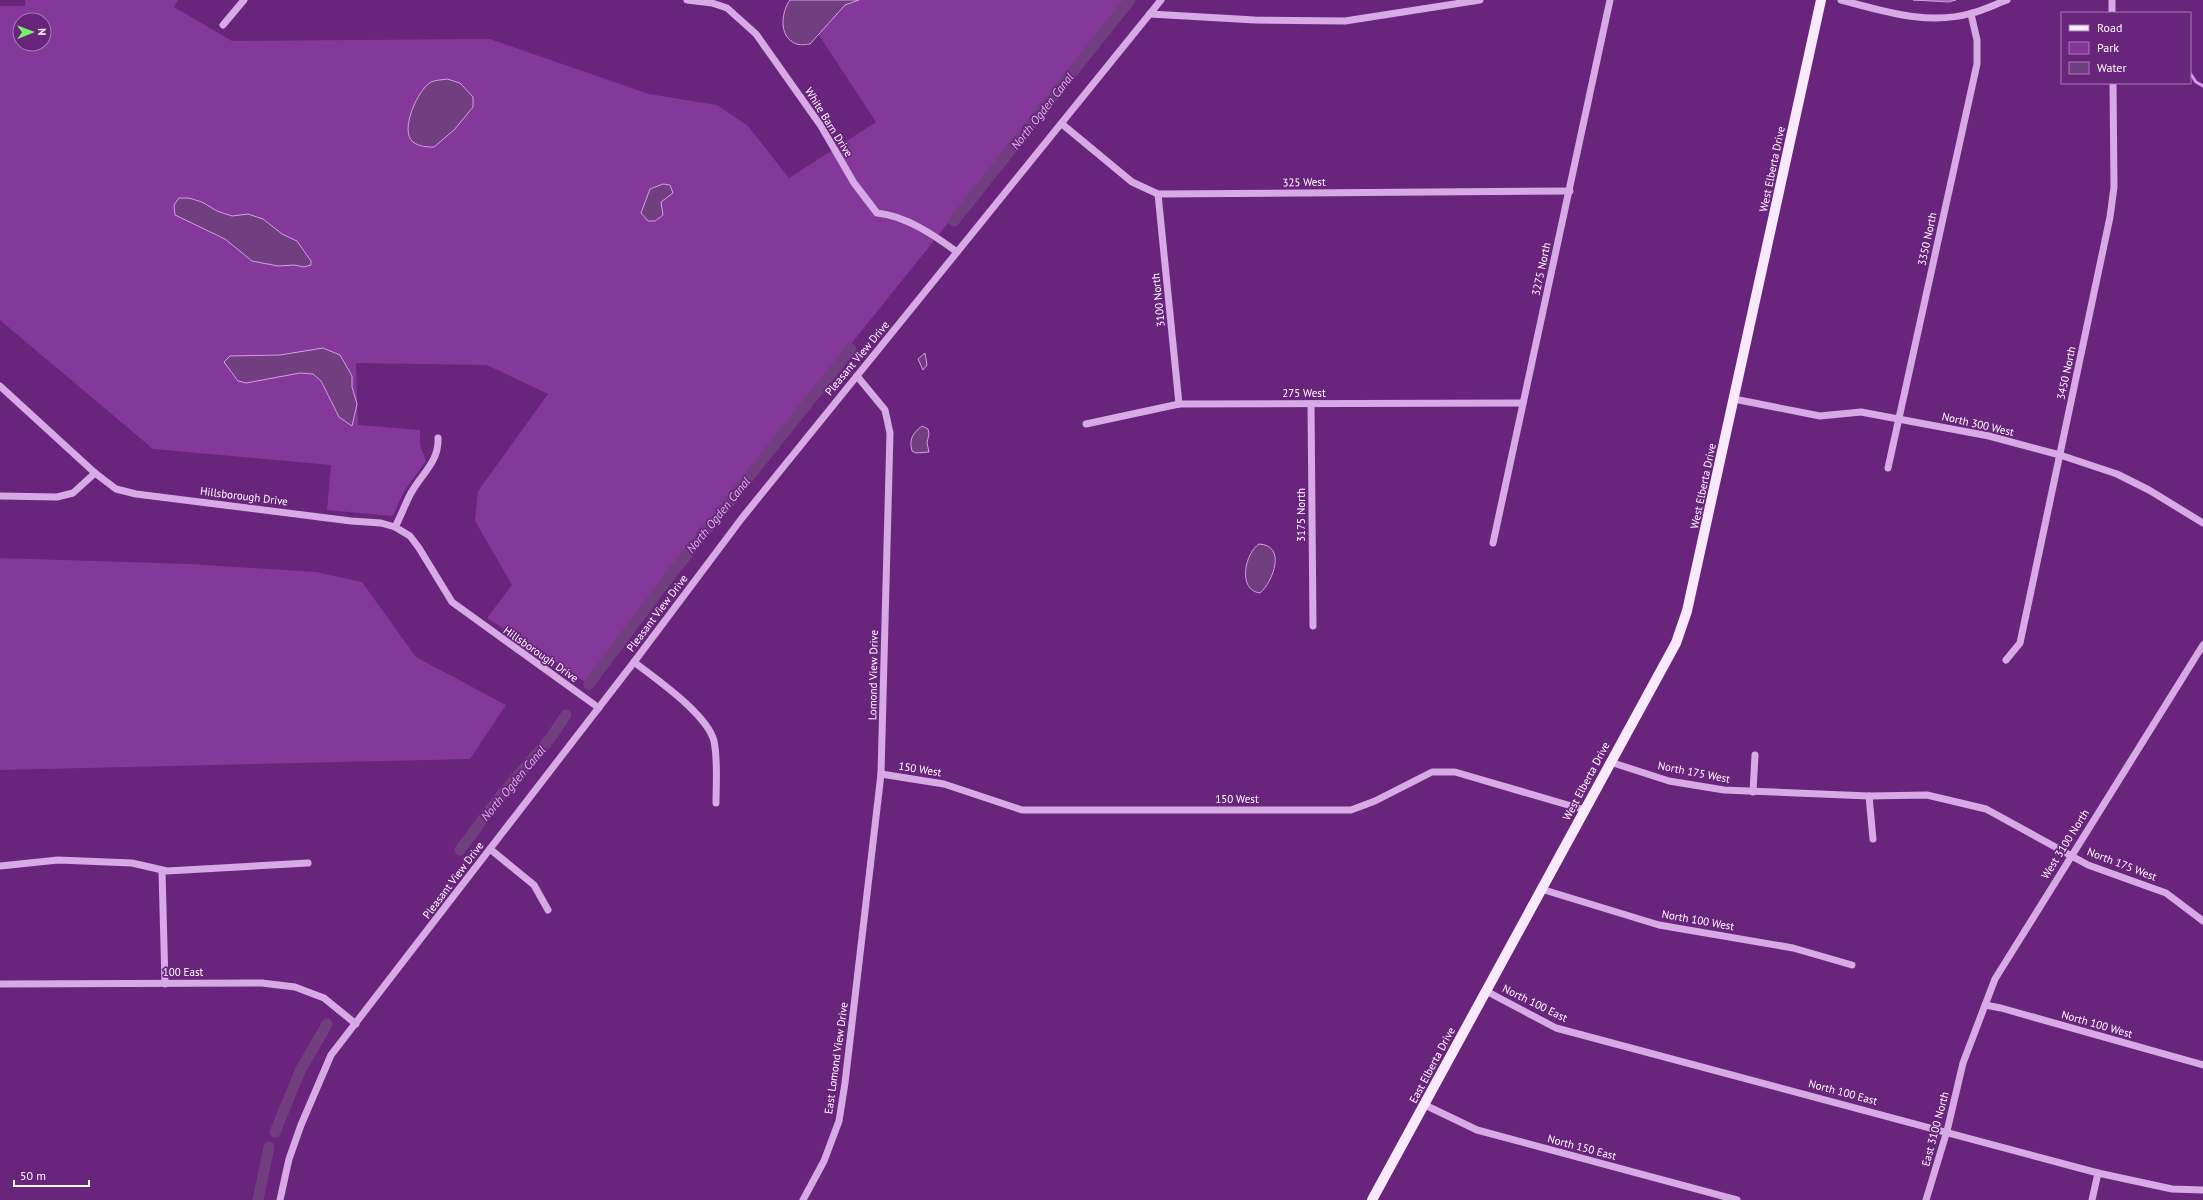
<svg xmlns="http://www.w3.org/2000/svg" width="2203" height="1200" font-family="'PT Sans',sans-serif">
  <rect width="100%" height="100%" fill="#69247c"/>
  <!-- green -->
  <g fill="#83389a" fill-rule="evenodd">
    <path d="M 25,0 L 178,0 L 174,7 L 232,41 L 490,39 L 649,94 L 717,105 L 748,126 L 789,178 L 876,122 L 796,0 L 1127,0 L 823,379 L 593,687 L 487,618 L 512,585 L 475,521 L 478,491 L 548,394 L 487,365 L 356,363 L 358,425 L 420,430 L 420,445 L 426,461 L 403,493 L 393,516 L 327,510 L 331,465 L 153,449 L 0,320 L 0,6 L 25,6 ZM 20,20 L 44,20 L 44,44 L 20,44 Z"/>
    <polygon points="0,558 189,564 316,572 362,582 416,657 506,705 470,759 0,770"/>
  </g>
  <!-- water -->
  <g fill="#713e80" stroke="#d49de6">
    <path d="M 790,0 L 859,0 L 845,5 L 810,44 C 804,45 797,46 791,41 C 779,32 782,11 790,0 Z"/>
    <polygon points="1913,0 1956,0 1949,2"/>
    <path d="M 447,79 L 460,83 L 473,97 L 473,107 L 454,130 L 434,147 C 427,147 420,147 413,142 C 399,131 418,89 431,82 C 435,80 442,80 447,79 Z"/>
    <polygon points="663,184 670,185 673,193 661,202 663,215 655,221 648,221 641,213 650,189"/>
    <polygon points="179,198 189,198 202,202 217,211 232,216 248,214 263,219 282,234 297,241 311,261 311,265 304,267 294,265 278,266 252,261 225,239 175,215 174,205"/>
    <polygon points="323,348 340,355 352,376 352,387 357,404 352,426 339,417 321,381 313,374 300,373 246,383 238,381 224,362 230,356 280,355"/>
    <polygon points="925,353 927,365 923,370 918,359"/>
    <path d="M 922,426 L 928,429 L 929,434 L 927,443 L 929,452 L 916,453 L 912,451 C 909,439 912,434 922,426 Z"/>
    <path d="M 1259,544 C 1287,545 1273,582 1260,593 C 1237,590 1245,553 1259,544 Z"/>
  </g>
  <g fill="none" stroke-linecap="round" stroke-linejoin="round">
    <!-- stream -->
    <polyline stroke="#d49de6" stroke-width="3" points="2190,73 2196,82 2203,86"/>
    <!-- canal -->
    <g stroke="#713e80" stroke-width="11">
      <polyline points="954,221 1130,0"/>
      <polyline points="589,684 673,572 851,349"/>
      <polyline points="460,850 501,795 549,740 566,715"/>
      <polyline points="275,1132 301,1069 327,1024"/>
      <polyline points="258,1200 269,1147"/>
    </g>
    <!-- minor -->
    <g stroke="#d7a9e5" stroke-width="7">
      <path d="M 687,0 L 712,3 L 727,8 L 756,34 L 821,126 L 854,183 L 877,213 C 906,216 934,235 957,252"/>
      <path d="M 1841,0 C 1883,11 1929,26 1972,13 C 1984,10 1996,4 2007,0"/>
      <polyline points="2112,0 2112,13"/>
      <polyline points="1150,14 1255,20 1345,21 1480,0"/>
      <polyline points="223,25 244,0"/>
      <polyline points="1062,124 1132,182 1158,194 1570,191"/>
      <polyline points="1158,194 1179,404"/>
      <polyline points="0,386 95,473 116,489 136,494 351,521 381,523 395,527 410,536 419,548 452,602 599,708"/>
      <polyline points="1734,399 1820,416 1861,412 1989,436 2060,455 2117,474 2149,490 2203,523"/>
      <polyline points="1311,404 1313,626"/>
      <polyline points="1086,424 1179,404 1523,403"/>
      <polyline points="1888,468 1977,64 1977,40 1971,14"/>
      <polyline points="0,496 57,497 73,493 95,473"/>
      <path d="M 395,527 C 401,516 405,504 411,493 C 422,473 439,462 438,438"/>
      <polyline points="1493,543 1610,0"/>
      <polyline points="2006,660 2020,643 2110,217 2114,187 2113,83"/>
      <path d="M 634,662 C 656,679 707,714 714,741 C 718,761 716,783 716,803"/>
      <polyline points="1610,762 1669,781 1724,790 1869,796 1927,795 1986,809 2088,865 2166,893 2203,921"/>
      <polyline points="881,774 944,784 1022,810 1351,810 1375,801 1432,772 1455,772 1585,810"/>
      <polyline points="1753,792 1755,755"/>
      <polyline points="1869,796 1873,839"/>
      <polyline points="490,849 534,885 548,910"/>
      <polyline points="0,866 58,860 132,863 167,871 308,863"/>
      <polyline points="162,871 165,984"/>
      <polyline points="1541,889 1659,925 1793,948 1852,965"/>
      <polyline points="0,984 262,983 295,987 324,998 356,1024"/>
      <polyline points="1486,991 1556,1028 2098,1173 2172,1189 2203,1190"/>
      <polyline points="1985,1005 2001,1008 2203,1065"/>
      <polyline points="1425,1105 1477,1130 1737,1200"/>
      <polyline points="280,1200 289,1159 301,1125 331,1055 634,662 742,518 1161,0"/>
      <polyline points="803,1200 824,1161 839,1121 845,1083 881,774 890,433 885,410 857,376"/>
      <polyline points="1926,1200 1947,1131 1963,1063 1995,979 2203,645"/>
      <polyline points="2092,1200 2098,1173"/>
    </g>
    <!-- major -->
    <polyline stroke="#f9e9fd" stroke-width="10" points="1372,1200 1676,643 1687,611 1821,0"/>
  </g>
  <g text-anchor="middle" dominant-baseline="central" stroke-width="3.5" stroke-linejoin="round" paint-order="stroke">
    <!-- street labels -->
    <g font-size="11" fill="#fff" stroke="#69247c">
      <text transform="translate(829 122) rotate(58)">White Barn Drive</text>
      <text transform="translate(1772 169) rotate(-78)">West Elberta Drive</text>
      <text transform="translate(1304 182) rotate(-1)">325 West</text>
      <text transform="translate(1927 239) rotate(-78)">3350 North</text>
      <text transform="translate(1541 269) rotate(-78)">3275 North</text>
      <text transform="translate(1158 300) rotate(-96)">3100 North</text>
      <text transform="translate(857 358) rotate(-50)">Pleasant View Drive</text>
      <text transform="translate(2066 373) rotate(-78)">3450 North</text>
      <text x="1304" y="393">275 West</text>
      <text transform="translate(1978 424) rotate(13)">North 300 West</text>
      <text transform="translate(1703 486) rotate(-78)">West Elberta Drive</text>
      <text transform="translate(244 496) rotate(7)">Hillsborough Drive</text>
      <text transform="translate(1301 515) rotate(-90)">3175 North</text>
      <text transform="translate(657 613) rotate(-53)">Pleasant View Drive</text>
      <text transform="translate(541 654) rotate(35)">Hillsborough Drive</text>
      <text transform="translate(873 675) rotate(-89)">Lomond View Drive</text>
      <text transform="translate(920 769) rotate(9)">150 West</text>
      <text transform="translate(1694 772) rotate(11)">North 175 West</text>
      <text transform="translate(1586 781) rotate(-62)">West Elberta Drive</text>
      <text x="1237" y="799">150 West</text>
      <text transform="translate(2065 844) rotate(-58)">West 3100 North</text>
      <text transform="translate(2122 864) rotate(21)">North 175 West</text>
      <text transform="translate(453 880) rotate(-53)">Pleasant View Drive</text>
      <text transform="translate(1698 920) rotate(10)">North 100 West</text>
      <text x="183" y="972">100 East</text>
      <text transform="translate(1535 1003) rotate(26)">North 100 East</text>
      <text transform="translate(2097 1024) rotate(16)">North 100 West</text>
      <text transform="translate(836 1058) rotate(-82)">East Lomond View Drive</text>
      <text transform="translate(1432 1065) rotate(-62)">East Elberta Drive</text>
      <text transform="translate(1843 1092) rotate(15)">North 100 East</text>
      <text transform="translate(1935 1129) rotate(-75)">East 3100 North</text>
      <text transform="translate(1582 1147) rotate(15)">North 150 East</text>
    </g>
    <!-- water labels -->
    <g font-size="12" font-style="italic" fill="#dfb4ed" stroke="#69247c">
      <text transform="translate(1042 111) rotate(-52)">North Ogden Canal</text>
      <text transform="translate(718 515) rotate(-51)">North Ogden Canal</text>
      <text transform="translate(513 783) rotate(-50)">North Ogden Canal</text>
    </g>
  </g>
  <!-- legend -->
  <rect x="2061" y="12" width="130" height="72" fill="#69247c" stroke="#a57cb0"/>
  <rect x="2069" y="25" width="20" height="6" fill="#f9e9fd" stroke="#a57cb0"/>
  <text x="2097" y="32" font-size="12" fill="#ffffff">Road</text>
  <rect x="2069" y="42" width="20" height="12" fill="#83389a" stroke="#a57cb0"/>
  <text x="2097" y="52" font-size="12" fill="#ffffff">Park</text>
  <rect x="2069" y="62" width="20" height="12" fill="#713e80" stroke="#a57cb0"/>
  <text x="2097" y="72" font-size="12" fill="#ffffff">Water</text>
  <!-- north arrow -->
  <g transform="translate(32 32) rotate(89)"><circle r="19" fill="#69247c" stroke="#a57cb0"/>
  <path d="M0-3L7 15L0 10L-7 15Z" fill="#77ef6d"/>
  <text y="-6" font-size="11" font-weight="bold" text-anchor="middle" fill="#ffffff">N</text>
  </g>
  <!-- scale -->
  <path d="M14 1180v6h75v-6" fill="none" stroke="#ffffff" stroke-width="2"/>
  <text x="20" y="1180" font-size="12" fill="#ffffff" stroke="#69247c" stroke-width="3" paint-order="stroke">50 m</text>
</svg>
